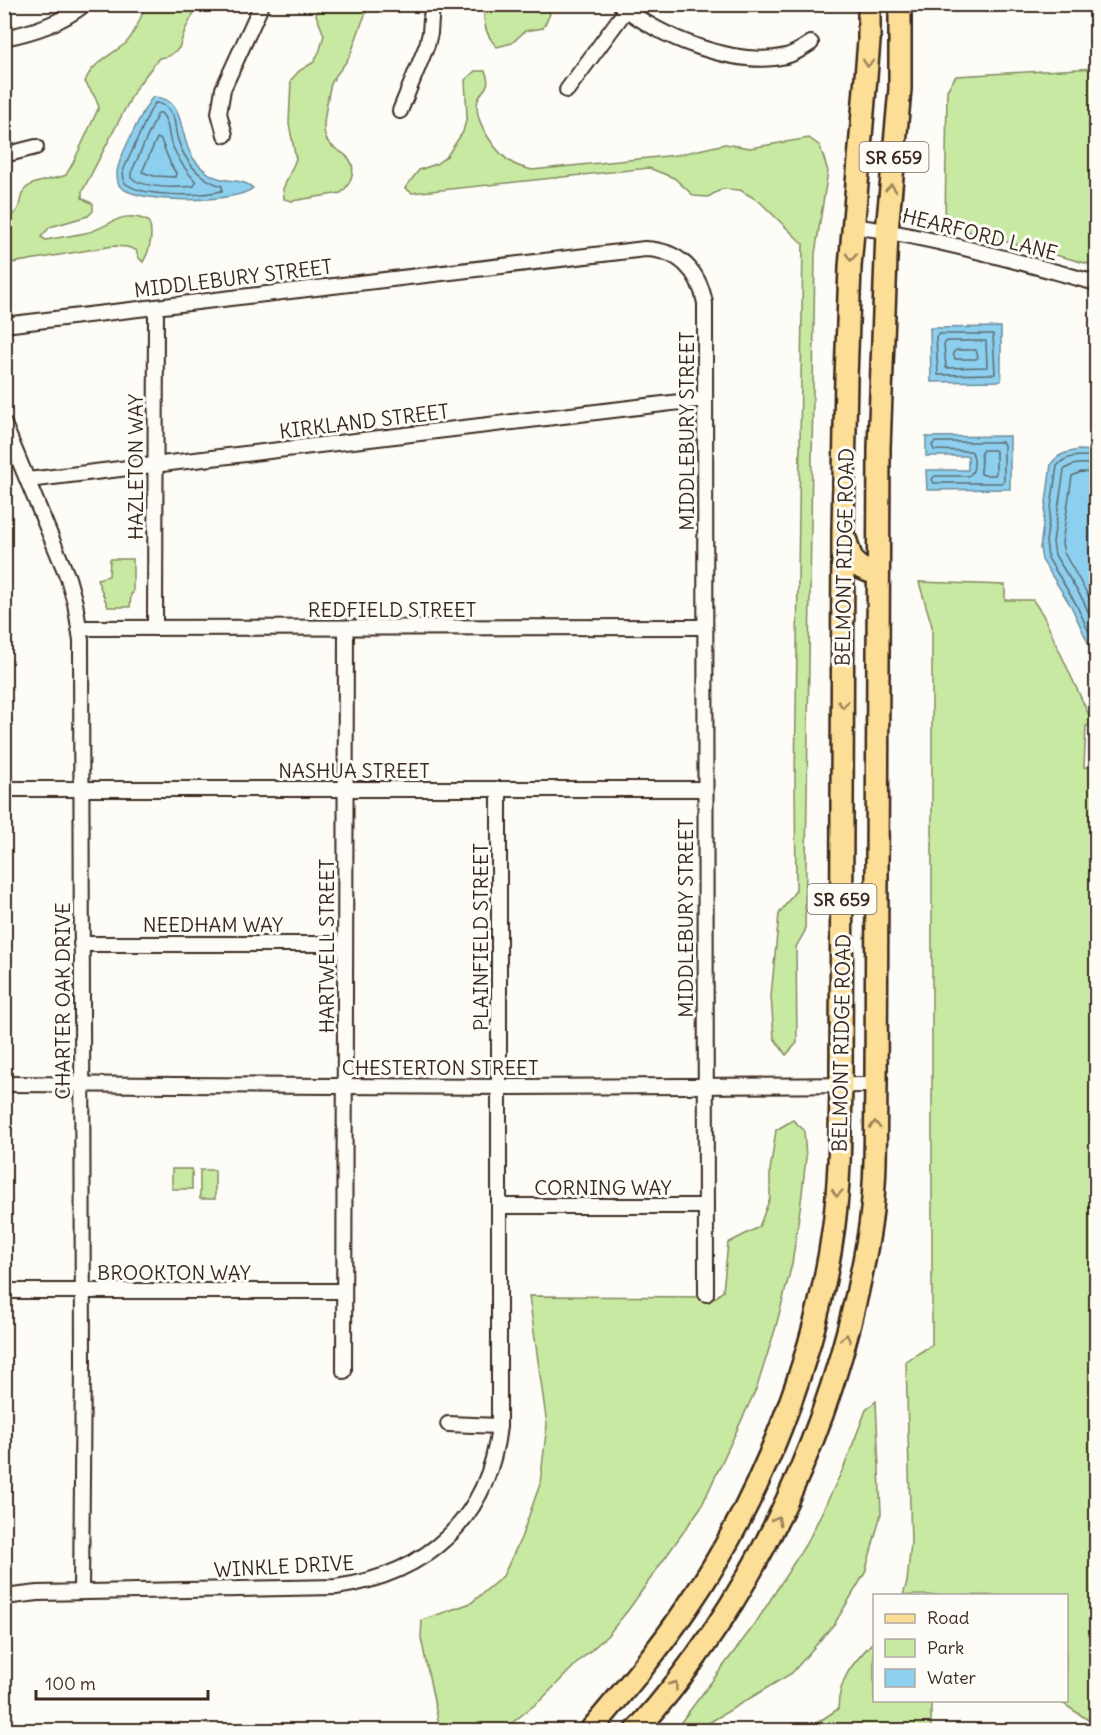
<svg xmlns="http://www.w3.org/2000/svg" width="1101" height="1735" font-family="Delius,sans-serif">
  <rect width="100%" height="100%" fill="#fdfcf7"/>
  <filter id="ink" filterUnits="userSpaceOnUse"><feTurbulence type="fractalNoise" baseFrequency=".0167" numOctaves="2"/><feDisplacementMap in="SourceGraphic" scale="12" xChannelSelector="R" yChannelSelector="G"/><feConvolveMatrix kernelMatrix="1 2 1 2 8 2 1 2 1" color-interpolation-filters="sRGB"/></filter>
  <g filter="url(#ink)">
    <!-- green -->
    <g fill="#c8e9a2" stroke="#828a60" stroke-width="1.5">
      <path d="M 485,4 L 545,5 L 550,14 L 543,28 L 525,31 L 512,43 L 497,47 C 485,35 482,21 485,4 Z"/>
      <path d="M 146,5 L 198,5 L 185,30 L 179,48 L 169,56 L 159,58 L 136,88 L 82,192 L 82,198 L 93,204 L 93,211 L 88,216 L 50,227 L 41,237 L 46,240 C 59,237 72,236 85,233 C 110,228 120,208 148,221 C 154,232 150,251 143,262 L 139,258 L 136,250 L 127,247 L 113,246 L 5,264 L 5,218 C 27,213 14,195 29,186 C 36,181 56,179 66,175 L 73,163 L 99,107 L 95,97 L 85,82 C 91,63 112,55 126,43 C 135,34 141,17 146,5 Z"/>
      <path d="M 319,5 L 367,5 L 367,10 C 361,24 356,39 351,53 C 346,65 335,74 331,84 C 329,90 324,119 324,125 C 323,150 341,147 350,160 C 357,171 349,186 341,193 L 292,201 L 284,199 L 283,189 L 296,159 L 289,124 L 291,80 L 299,71 L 314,62 L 320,50 L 324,35 L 316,15 Z"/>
      <polygon points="1096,68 1096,266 945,225 947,90 956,76"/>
      <path d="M 475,71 L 485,71 C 494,90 478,89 477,105 C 476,124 497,155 514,164 C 519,167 526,168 532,170 L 677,155 L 725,144 L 750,148 L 809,138 L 820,146 L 828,171 L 815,254 L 805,931 L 796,947 L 797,1043 L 786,1055 L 774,1038 L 771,996 L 779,914 L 796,890 L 795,779 L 803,244 L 759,201 L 740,190 L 722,189 L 708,197 L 694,196 L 674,178 L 649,168 L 412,193 L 405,188 L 419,170 L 436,164 L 447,156 L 463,132 L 467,116 L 465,80 Z"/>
      <polygon points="110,559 133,559 133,593 131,594 130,607 108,607 97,579 109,576"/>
      <polygon points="919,582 1005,585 1005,600 1033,600 1043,615 1093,724 1086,726 1084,767 1096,768 1096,1725 1059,1701 1066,1700 1066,1596 903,1595 907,1582 911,1543 906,1361 932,1345 932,626"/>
      <polygon points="793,1120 804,1130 806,1158 801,1202 792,1264 775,1330 757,1387 701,1507 629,1609 608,1635 578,1662 542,1699 503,1730 440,1730 421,1638 422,1620 471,1603 503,1576 521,1538 540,1484 547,1425 529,1296 716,1297 723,1291 728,1243 759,1227 770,1198 770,1171 776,1130"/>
      <rect x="172" y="1169" width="20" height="20"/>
      <rect x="200" y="1170" width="15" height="29"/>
      <polygon points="876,1401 881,1514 865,1573 835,1623 792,1673 697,1730 675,1730 755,1624 809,1539 844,1467 866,1410"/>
      <path d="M 874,1641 L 874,1700 L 931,1701 L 931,1730 L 806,1730 L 838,1709 C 839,1677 853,1663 874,1641 Z"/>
    </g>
    <!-- water -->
    <g fill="#8dcfee" stroke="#6c8d9b" stroke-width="1.5">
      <path d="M 153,97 C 187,97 178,137 193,158 C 199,166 207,175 218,178 C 229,182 244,179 253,188 C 238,203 133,205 119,185 C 117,182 117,176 117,172 C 118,160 144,107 153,97 Z"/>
      <polygon points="1001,327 1001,381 931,382 930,328"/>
      <polygon points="1010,436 1010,489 927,490 926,470 968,470 968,456 926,456 926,437"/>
      <path d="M 1079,450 L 1096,451 L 1096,660 L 1071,606 L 1042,560 L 1040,548 L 1051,464 C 1058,454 1067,452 1079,450 Z"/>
    </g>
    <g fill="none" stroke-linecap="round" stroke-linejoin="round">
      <!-- shore -->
      <g stroke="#5c6c71" stroke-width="1.5">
        <path d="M 155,103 C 163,103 170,109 173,116 C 176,124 175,132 178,140 C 185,162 200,180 222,186 L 222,191 C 201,196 140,198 124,182 L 123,171 L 151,109 Z"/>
        <path d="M 158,113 L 161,113 C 170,122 167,134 172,145 C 178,159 185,170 196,182 L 194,186 C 177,188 146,189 131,178 L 131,173 Z"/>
        <polygon points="157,138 161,140 171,165 176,173 175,177 154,176 142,172"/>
        <polygon points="939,334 993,334 995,374 938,375 936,337"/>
        <polygon points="947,341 986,341 987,367 946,368 944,344"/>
        <polygon points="956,350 976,350 978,357 976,359 955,359 953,353"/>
        <path d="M 935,442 L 1002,442 L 1004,445 L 1004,481 L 1001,483 L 934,483 L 932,479 L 935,476 L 968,476 L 972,473 C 975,467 975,456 971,451 L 934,450 L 932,445 Z"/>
        <polygon points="983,450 994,450 996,451 996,473 995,475 984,475 981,474 981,453"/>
        <path d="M 1096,456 C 1083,456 1066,454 1057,466 L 1046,541 L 1048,558 L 1076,604 L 1096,647"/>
        <path d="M 1096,464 C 1085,464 1073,462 1064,470 L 1053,542 L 1055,555 L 1083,600 L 1096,630"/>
        <polyline points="1096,473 1081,472 1072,476 1062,543 1064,553 1096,609"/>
      </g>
      <defs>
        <g id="street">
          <path d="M 620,4 C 657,37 737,68 786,56 C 795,54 803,48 811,43"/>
          <path d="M 4,38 C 34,32 61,23 85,4"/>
          <polyline points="567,90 626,10"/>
          <polyline points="400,111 427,45 430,33 432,4"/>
          <polyline points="225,135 219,113 223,89 262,4"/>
          <polyline points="4,155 36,147"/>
          <path d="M 854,226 C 936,238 1016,261 1096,283"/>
          <path d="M 4,325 L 645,249 C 679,250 699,271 705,303 L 706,1294"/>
          <polyline points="4,424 68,578 75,603 81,640 83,1364 81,1592"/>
          <polyline points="28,480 705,399"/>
          <polyline points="79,628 705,627"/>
          <polyline points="155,628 156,307"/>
          <polyline points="4,789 704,789"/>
          <polyline points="81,944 345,944"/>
          <polyline points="4,1084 513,1087 876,1085"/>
          <polyline points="499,1206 706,1206"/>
          <polyline points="4,1291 344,1291"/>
          <polyline points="344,1371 346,629"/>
          <polyline points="448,1424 499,1426"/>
          <path d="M 4,1597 L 38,1593 L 336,1587 C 427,1574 489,1519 499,1426 L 499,789"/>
        </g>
        <g id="primary">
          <path d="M 846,541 C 852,563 854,568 878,574"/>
          <path d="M 591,1730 C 624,1691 657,1652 686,1609 C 761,1500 817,1356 834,1225 C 840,1178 840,1131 841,1084 L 843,531 L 846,378 L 850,267 L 869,41 L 869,4"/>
          <path d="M 637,1730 C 759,1594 837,1419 868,1239 C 877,1188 875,1136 876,1085 L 879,448 L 887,231 L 900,89 L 900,4"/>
        </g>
      </defs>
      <!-- street casing -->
      <use href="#street" stroke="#3b2a1e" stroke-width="18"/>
      <!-- primary casing -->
      <use href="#primary" stroke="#3b2a1e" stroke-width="26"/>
      <!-- street -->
      <use href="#street" stroke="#fdfcf7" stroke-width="14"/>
      <!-- primary -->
      <use href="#primary" stroke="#fdde96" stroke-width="21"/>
    </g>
    <!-- one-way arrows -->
    <defs><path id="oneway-chevron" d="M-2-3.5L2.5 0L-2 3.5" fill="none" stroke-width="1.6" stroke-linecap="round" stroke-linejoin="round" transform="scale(1.5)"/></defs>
    <g stroke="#9c845a">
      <use href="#oneway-chevron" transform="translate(868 63) rotate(95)"/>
      <use href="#oneway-chevron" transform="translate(891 188) rotate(-85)"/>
      <use href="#oneway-chevron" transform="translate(851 257) rotate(95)"/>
      <use href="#oneway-chevron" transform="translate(843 704) rotate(90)"/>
      <use href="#oneway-chevron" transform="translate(875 1125) rotate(-89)"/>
      <use href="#oneway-chevron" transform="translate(837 1193) rotate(95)"/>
      <use href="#oneway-chevron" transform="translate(846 1338) rotate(-76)"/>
      <use href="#oneway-chevron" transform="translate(777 1520) rotate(-62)"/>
      <use href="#oneway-chevron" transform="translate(674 1685) rotate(-53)"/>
    </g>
  </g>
  <g text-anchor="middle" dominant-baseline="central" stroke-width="6" stroke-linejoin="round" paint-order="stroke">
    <!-- shield labels -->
    <g fill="#fdfcf7" stroke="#75695f" stroke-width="1.5">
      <rect x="859.5" y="142" width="69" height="30" rx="4.5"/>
      <rect x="807.5" y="884" width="69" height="30" rx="4.5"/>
    </g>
    <g font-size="18" font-weight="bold" fill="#3b2a1e">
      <text x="894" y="157">SR 659</text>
      <text x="842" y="899">SR 659</text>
    </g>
    <!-- street labels -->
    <g font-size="20" fill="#3b2a1e" stroke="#fdfcf7">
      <text transform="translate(980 234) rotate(14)">HEARFORD LANE</text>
      <text transform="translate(233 278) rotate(-7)">MIDDLEBURY STREET</text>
      <text transform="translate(364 421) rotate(-7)">KIRKLAND STREET</text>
      <text transform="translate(686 431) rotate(-90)">MIDDLEBURY STREET</text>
      <text transform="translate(135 467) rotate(-90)">HAZLETON WAY</text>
      <text transform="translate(844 557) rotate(-89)">BELMONT RIDGE ROAD</text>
      <text x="392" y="609">REDFIELD STREET</text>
      <text x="354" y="770">NASHUA STREET</text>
      <text transform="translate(685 918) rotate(-90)">MIDDLEBURY STREET</text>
      <text x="213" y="924">NEEDHAM WAY</text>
      <text transform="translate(480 937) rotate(-90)">PLAINFIELD STREET</text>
      <text transform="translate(326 946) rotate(-90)">HARTWELL STREET</text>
      <text transform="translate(62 1001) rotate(-90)">CHARTER OAK DRIVE</text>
      <text transform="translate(841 1043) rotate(-89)">BELMONT RIDGE ROAD</text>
      <text x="440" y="1067">CHESTERTON STREET</text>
      <text x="603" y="1187">CORNING WAY</text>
      <text x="174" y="1272">BROOKTON WAY</text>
      <text transform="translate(284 1566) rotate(-3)">WINKLE DRIVE</text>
    </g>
  </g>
  <!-- margin -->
  <rect width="1101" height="1735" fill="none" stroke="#fdfcf7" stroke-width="24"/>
  <rect x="12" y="12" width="1077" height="1711" fill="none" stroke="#3b2a1e" stroke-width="2" filter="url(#ink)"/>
  <!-- legend -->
  <rect x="873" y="1594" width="195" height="108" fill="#fdfcf7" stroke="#afa8a0" stroke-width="1.5"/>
  <rect x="885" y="1614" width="30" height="9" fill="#fdde96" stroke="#afa8a0" stroke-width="1.5"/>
  <text x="927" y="1624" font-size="18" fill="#3b2a1e">Road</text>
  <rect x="885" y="1639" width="30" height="18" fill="#c8e9a2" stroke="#afa8a0" stroke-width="1.5"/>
  <text x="927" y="1654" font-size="18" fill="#3b2a1e">Park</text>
  <rect x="885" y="1669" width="30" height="18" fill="#8dcfee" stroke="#afa8a0" stroke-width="1.5"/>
  <text x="927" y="1684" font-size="18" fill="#3b2a1e">Water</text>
  <!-- scale -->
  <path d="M36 1690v9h172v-9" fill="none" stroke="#3b2a1e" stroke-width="3"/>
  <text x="45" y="1690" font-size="18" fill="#3b2a1e" stroke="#fdfcf7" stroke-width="4.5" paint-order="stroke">100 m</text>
</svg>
